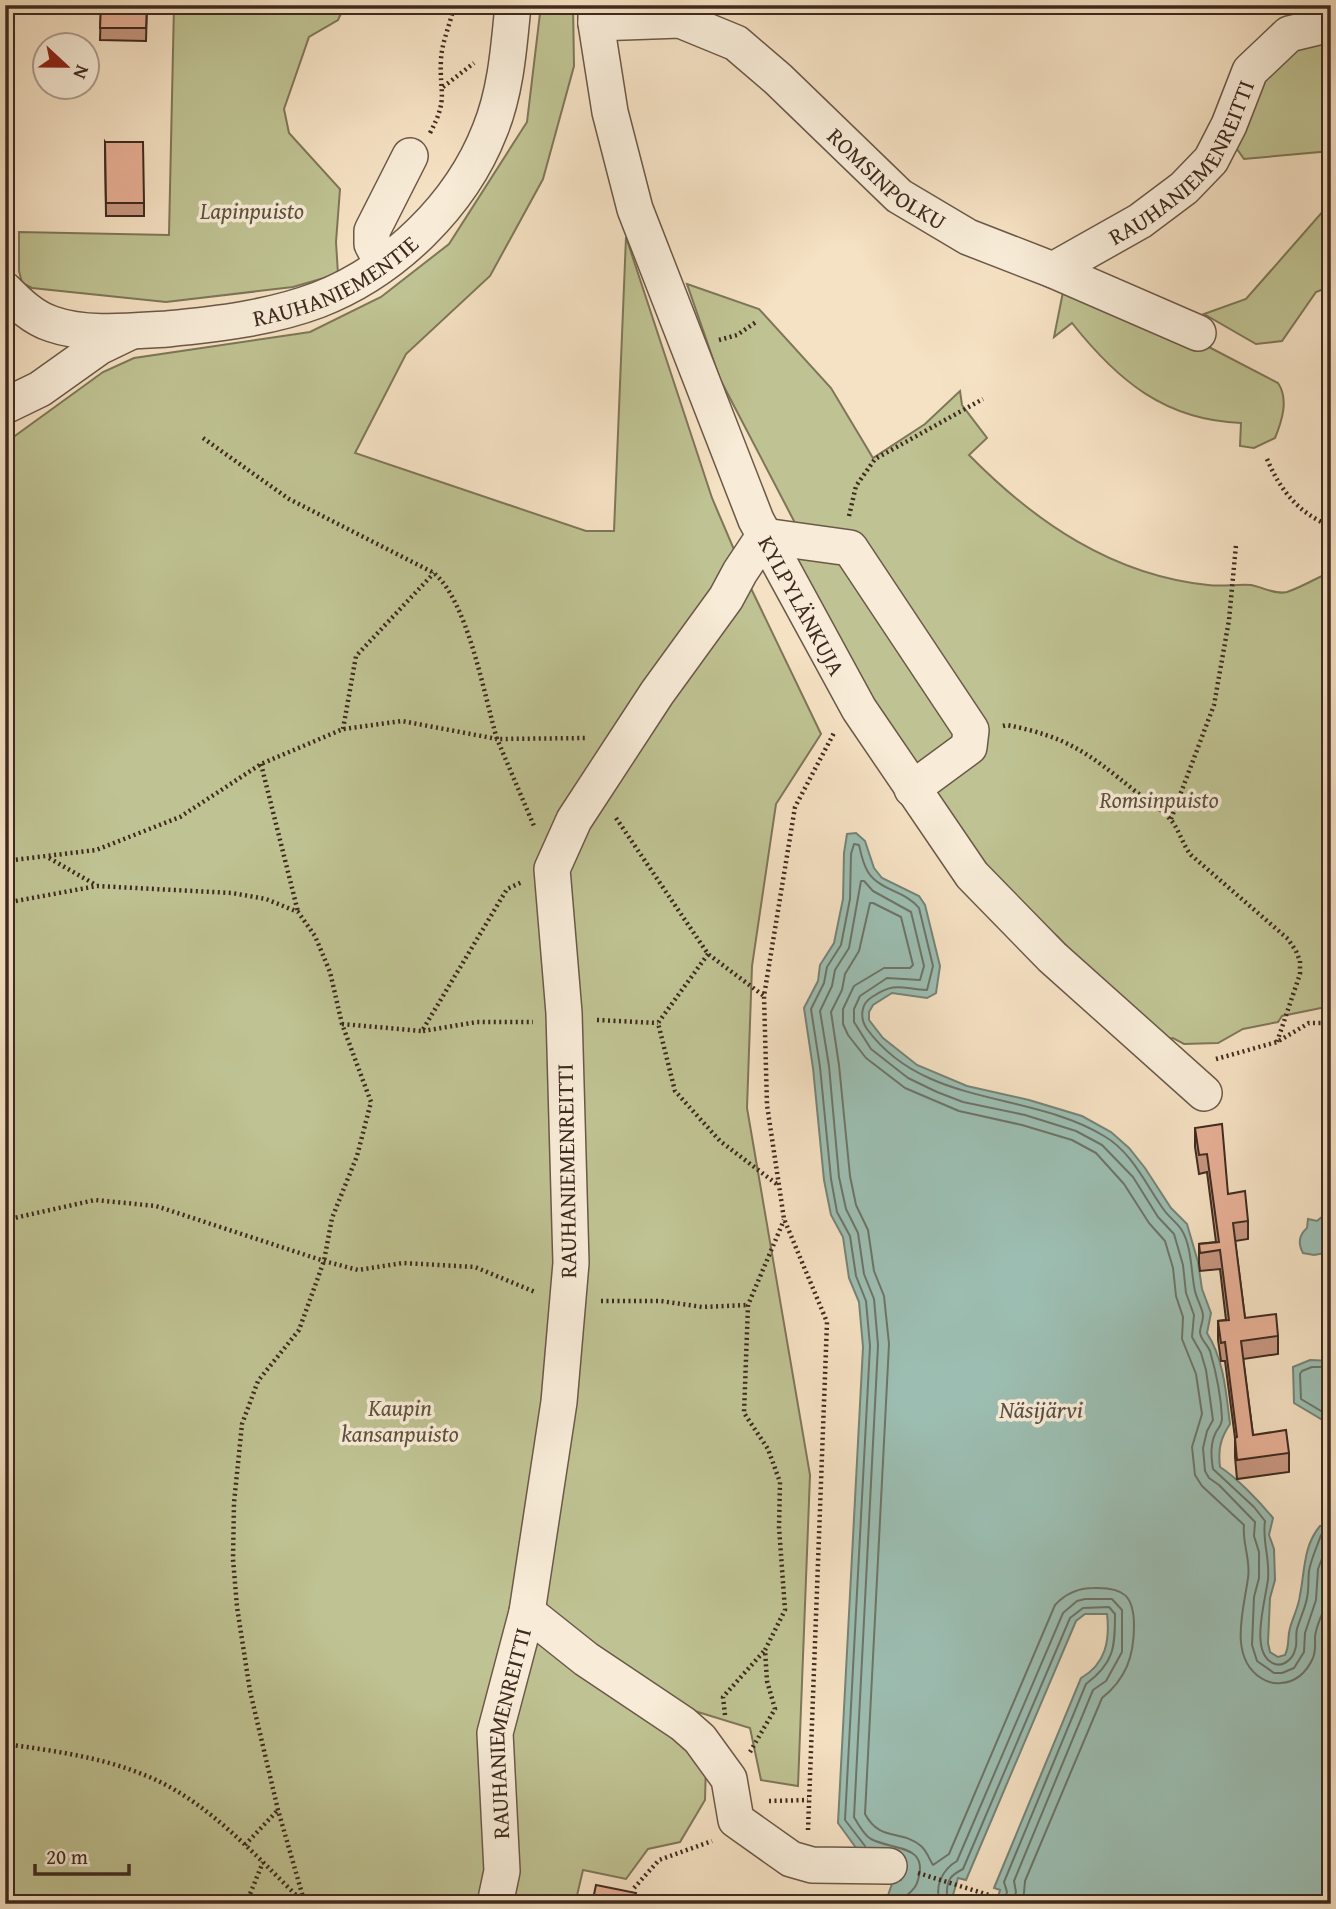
<svg xmlns="http://www.w3.org/2000/svg" width="1336" height="1909" font-family="'Gentium Book Plus',serif">
  <rect width="100%" height="100%" fill="#f5e1c3"/>
  <filter id="stains"><feTurbulence type="fractalNoise" baseFrequency=".00286" numOctaves="4"/><feColorMatrix values="0 0 0 0 .2 0 0 0 0 .09 0 0 0 0 .02 0 0 0 .5 -.17"/></filter>
  <radialGradient id="worn" r=".72"><stop offset=".6" stop-color="#630" stop-opacity="0"/><stop offset="1" stop-color="#630" stop-opacity=".3"/></radialGradient>
  <!-- green -->
  <g fill="#bfc292" stroke="#7e7658" stroke-width="2">
    <polygon points="174,5 345,5 338,20 309,37 284,109 289,133 340,189 336,242 338,274 293,287 166,302 32,288 22,283 19,271 19,232 169,235"/>
    <polygon points="541,5 573,5 574,66 543,179 490,276 406,354 355,453 586,531 614,531 626,237 712,498 747,580 821,734 776,804 752,966 747,1108 810,1475 798,1786 761,1780 750,1728 675,1705 706,1764 705,1800 680,1842 648,1849 626,1879 583,1870 575,1904 5,1904 5,438 12,438 103,372 134,358 310,332 381,297 449,244 527,122"/>
    <polygon points="1331,34 1331,151 1244,159 1232,142 1273,64 1297,43"/>
    <polygon points="1331,199 1331,286 1316,292 1282,341 1256,344 1204,314 1246,299 1325,209"/>
    <path d="M 687,284 L 759,309 L 831,388 L 873,458 L 925,424 L 960,391 L 962,405 L 987,438 L 969,455 C 1035,522 1112,575 1208,585 C 1222,587 1236,584 1251,585 C 1262,587 1276,595 1287,592 C 1302,587 1316,578 1331,572 L 1331,1006 L 1282,1016 L 1278,1022 L 1243,1029 L 1218,1043 L 1184,1044 L 1173,1038 L 1155,1041 L 1058,937 L 1013,900 L 866,705 L 795,561 L 794,521 L 720,379 Z"/>
    <path d="M 1064,287 L 1205,345 L 1278,383 C 1289,399 1282,421 1275,438 L 1254,448 L 1240,446 L 1241,423 C 1165,420 1118,381 1072,323 L 1054,337 Z"/>
  </g>
  <!-- water -->
  <g fill="#9cbeb2" stroke="#768377" stroke-width="2">
    <path d="M 856,833 L 865,841 L 874,868 L 882,878 L 919,896 L 925,905 L 940,966 L 936,993 L 927,998 L 892,993 L 873,1005 L 869,1012 L 869,1020 L 883,1038 L 917,1065 L 967,1086 L 1029,1100 L 1082,1116 L 1111,1132 L 1129,1148 L 1145,1168 L 1171,1208 L 1187,1224 L 1198,1262 L 1202,1289 L 1211,1313 L 1207,1333 C 1224,1360 1226,1392 1230,1424 C 1220,1439 1218,1450 1220,1467 C 1236,1477 1260,1502 1273,1518 L 1269,1535 L 1274,1549 L 1275,1580 L 1270,1598 L 1268,1643 L 1270,1652 L 1278,1657 L 1285,1655 C 1290,1645 1287,1638 1290,1628 C 1293,1617 1299,1606 1300,1595 C 1305,1571 1303,1546 1320,1526 L 1331,1525 L 1331,1904 L 996,1904 L 1000,1890 L 994,1888 L 1081,1678 C 1106,1664 1110,1640 1107,1614 L 1085,1614 L 1076,1621 L 966,1880 L 958,1878 L 953,1895 L 987,1904 L 885,1904 L 894,1878 L 901,1880 L 905,1866 L 859,1852 L 838,1823 L 863,1347 L 859,1302 L 849,1278 L 843,1237 L 831,1215 L 824,1180 L 813,1068 L 804,1008 L 818,981 L 820,965 L 834,943 L 843,899 L 844,853 L 847,834 Z"/>
    <path d="M 1331,1215 L 1331,1252 L 1314,1255 L 1303,1253 C 1298,1244 1299,1235 1307,1228 L 1308,1219 L 1317,1221 L 1323,1216 Z"/>
    <polygon points="1310,1360 1331,1361 1331,1425 1294,1403 1293,1367"/>
  </g>
  <g fill="none" stroke-linecap="round" stroke-linejoin="round">
    <!-- shore -->
    <g stroke="#6d7468" stroke-width="2">
      <polyline points="1331,1367 1312,1367 1302,1371 1300,1374 1301,1399 1331,1417"/>
      <path d="M 865,1846 L 845,1820 L 870,1346 L 866,1301 L 856,1276 L 850,1236 L 837,1212 L 831,1179 L 820,1067 L 811,1009 L 824,983 L 827,967 L 841,945 L 850,899 L 851,854 L 854,844 L 859,845 C 861,854 863,864 868,872 C 880,891 906,891 919,908 L 933,966 L 927,990 C 902,989 896,981 872,997 C 860,1004 860,1019 867,1029 C 925,1108 1028,1090 1104,1136 C 1132,1152 1146,1185 1164,1210 C 1169,1217 1177,1223 1181,1229 C 1192,1245 1191,1274 1195,1291 C 1197,1300 1203,1309 1203,1316 C 1203,1322 1200,1327 1200,1332 C 1200,1339 1207,1344 1210,1351 C 1216,1372 1221,1396 1222,1418 C 1222,1425 1219,1427 1216,1432 C 1210,1444 1211,1456 1213,1469 L 1254,1507 L 1265,1521 C 1262,1541 1270,1558 1268,1579 C 1266,1599 1248,1655 1275,1664 C 1284,1667 1293,1658 1295,1650 C 1298,1643 1295,1636 1297,1629 C 1300,1618 1305,1609 1307,1598 C 1309,1589 1308,1580 1309,1571 C 1311,1559 1317,1547 1321,1535 L 1331,1532"/>
      <path d="M 901,1904 C 905,1894 914,1892 917,1883 C 931,1843 893,1851 871,1839 C 864,1835 858,1824 854,1817 L 878,1345 L 874,1299 L 864,1274 L 858,1233 L 846,1209 L 839,1177 L 829,1066 L 820,1011 L 832,986 L 835,970 L 849,948 L 861,881 L 864,881 L 873,891 L 911,912 L 924,966 L 920,980 L 887,978 L 860,996 L 854,1009 L 854,1022 L 871,1049 L 908,1078 L 937,1092 L 963,1102 L 1025,1115 L 1076,1131 L 1102,1145 L 1133,1177 L 1158,1217 L 1174,1234 L 1183,1265 L 1186,1293 L 1194,1315 L 1192,1337 L 1201,1353 L 1206,1370 L 1212,1413 L 1213,1420 L 1207,1431 L 1203,1448 L 1205,1471 L 1209,1478 L 1219,1485 L 1255,1522 L 1254,1536 L 1259,1552 L 1259,1578 L 1254,1597 L 1252,1645 L 1257,1661 L 1274,1673 L 1282,1673 L 1294,1668 L 1304,1652 L 1305,1633 L 1316,1600 L 1318,1569 L 1328,1543 L 1331,1540"/>
      <path d="M 941,1904 C 933,1887 943,1869 957,1861 L 1063,1613 L 1077,1601 L 1085,1599 L 1112,1599 L 1122,1610 L 1122,1652 L 1106,1681 L 1093,1690 L 1014,1881 L 1016,1892 L 1012,1904"/>
      <path d="M 960,1904 L 951,1901 L 947,1896 C 946,1880 951,1875 963,1869 L 1070,1618 L 1083,1608 L 1109,1607 L 1115,1614 C 1115,1648 1114,1663 1086,1684 L 1004,1882 L 1007,1892 L 1003,1904"/>
      <path d="M 1023,1904 L 1025,1881 L 1102,1698 C 1126,1679 1134,1656 1134,1626 C 1134,1596 1124,1587 1094,1588 C 1078,1588 1066,1593 1055,1605 L 949,1854 L 933,1865 C 929,1859 927,1851 921,1846 C 901,1829 880,1842 865,1814 L 889,1344 L 884,1296 L 874,1271 L 868,1230 L 856,1205 L 850,1176 L 839,1065 L 831,1012 L 842,990 L 845,974 L 859,951 L 870,903 L 873,903 L 901,917 L 913,965 L 910,968 L 884,968 L 854,986 L 843,1009 L 843,1024 L 848,1035 L 866,1058 L 905,1088 L 959,1111 L 1022,1125 L 1072,1140 L 1096,1153 L 1124,1184 L 1149,1223 L 1165,1241 L 1173,1268 L 1176,1296 L 1183,1317 L 1182,1339 L 1196,1374 L 1202,1414 L 1192,1447 L 1195,1475 L 1202,1486 L 1244,1525 C 1242,1543 1251,1560 1248,1578 C 1244,1609 1228,1657 1261,1678 C 1267,1682 1274,1684 1281,1683 C 1297,1682 1307,1671 1313,1658 C 1316,1650 1315,1644 1315,1637 C 1316,1624 1324,1613 1326,1601 C 1328,1588 1328,1576 1331,1564"/>
    </g>
    <defs>
      <g id="minor">
        <path id="s1" d="M 596,5 L 596,23 L 610,112 L 635,209 L 756,520 L 859,709 L 972,875 L 1052,957 L 1204,1093"/>
        <path id="s2" d="M 596,23 L 680,20 L 736,43 L 778,79 L 899,196 L 968,237 L 1053,270 L 1198,333"/>
        <polyline points="382,263 372,244 372,231 410,156"/>
        <path id="s3" d="M 1053,270 L 1140,221 L 1184,188 L 1211,160 L 1229,125 L 1250,71 L 1289,34 L 1318,27 L 1331,20"/>
        <path id="s4" d="M 5,290 C 19,304 33,318 52,324 C 85,336 132,331 167,329 C 218,324 270,318 318,300 C 393,271 461,205 490,130 C 506,91 509,46 513,5"/>
        <polyline points="5,406 40,389 99,347 128,333"/>
        <polyline points="764,536 850,548 971,730 969,747 912,789"/>
        <polyline points="527,1612 586,1659 683,1724 700,1739 729,1779 736,1820 791,1859 812,1865 889,1866"/>
        <path id="s5" d="M 495,1904 L 502,1871 L 495,1733 L 527,1612 L 559,1402 L 571,1263 L 564,1013 L 552,869 L 574,820 L 657,693 L 726,598 L 740,572 L 764,536"/>
      </g>
    </defs>
    <!-- minor casing -->
    <use href="#minor" stroke="#6c5848" stroke-width="38"/>
    <!-- path -->
    <g stroke="#3e2a1f" stroke-width="4.5" stroke-dasharray="2 3.5" stroke-linecap="butt">
      <polyline points="443,87 474,63"/>
      <path d="M 430,133 C 449,97 439,94 441,59 C 442,41 451,23 454,5"/>
      <polyline points="719,340 737,335 756,322"/>
      <path d="M 203,438 L 289,499 L 434,573 C 468,602 484,695 497,739 L 587,738"/>
      <path d="M 1267,459 C 1280,490 1299,514 1331,526"/>
      <polyline points="849,516 856,486 875,459 983,399"/>
      <path d="M 1003,726 L 1007,725 C 1068,737 1088,753 1135,791 C 1146,799 1160,808 1169,818 C 1179,828 1182,844 1191,855 L 1288,939 L 1296,951 L 1300,961 L 1300,974 L 1277,1042"/>
      <polyline points="343,729 356,656 434,573"/>
      <polyline points="261,764 298,912"/>
      <polyline points="616,818 708,954 764,996"/>
      <polyline points="1171,819 1214,705 1229,620 1236,545"/>
      <polyline points="49,858 96,885"/>
      <polyline points="5,861 96,850 180,817 261,764 343,729 402,721 497,739 534,826"/>
      <polyline points="5,903 97,886 232,893 266,899 298,912 315,936 330,972 342,1024 371,1102 357,1156 332,1218 324,1261 299,1330 258,1381 242,1424 234,1503 233,1559 237,1607 250,1691 278,1810 305,1904"/>
      <polyline points="708,954 658,1023 675,1091 720,1141 778,1185"/>
      <polyline points="597,1020 658,1023"/>
      <polyline points="342,1024 422,1031 507,889 522,882"/>
      <polyline points="423,1031 477,1022 533,1022"/>
      <polyline points="1216,1059 1277,1042 1309,1023 1331,1023"/>
      <polyline points="5,1220 95,1200 156,1206 324,1261 358,1270 403,1263 475,1267 535,1292"/>
      <polyline points="601,1301 661,1301 702,1307 748,1305"/>
      <polyline points="725,1715 723,1697 765,1650"/>
      <path d="M 5,1744 C 63,1752 124,1760 175,1790 C 224,1819 264,1864 304,1903"/>
      <polyline points="750,1752 775,1709 767,1681 765,1650 785,1610 779,1527 780,1482 768,1449 744,1413 748,1305 784,1220"/>
      <polyline points="769,1801 808,1800"/>
      <polyline points="808,1830 827,1322 784,1219 767,1105 764,996 795,807 835,731"/>
      <polyline points="245,1845 277,1811"/>
      <polyline points="918,1873 1018,1904"/>
      <polyline points="634,1888 659,1860 712,1841"/>
      <polyline points="246,1904 263,1862"/>
    </g>
    <!-- minor -->
    <use href="#minor" stroke="#f8ecd8" stroke-width="35"/>
  </g>
  <!-- wall -->
  <g fill="#c79680" stroke="#3e2a1f" stroke-width="2">
    <polygon points="101,5 147,5 146,41 100,40"/>
    <polygon points="105,142 144,203 144,216 106,216"/>
    <polygon points="1195,1128 1228,1194 1248,1221 1248,1239 1235,1241 1245,1318 1278,1336 1278,1354 1243,1359 1253,1435 1289,1453 1289,1472 1237,1479 1235,1457 1235,1438 1225,1361 1221,1361 1218,1340 1218,1321 1226,1320 1220,1269 1200,1271 1199,1263 1199,1244 1216,1242 1207,1172 1199,1174 1195,1147"/>
  </g>
  <!-- building -->
  <g fill="#e7af95" stroke="#3e2a1f" stroke-width="2">
    <polygon points="101,5 147,5 146,28 100,28"/>
    <polygon points="105,142 143,142 144,203 106,203"/>
    <polygon points="1222,1124 1228,1194 1245,1191 1248,1221 1233,1223 1245,1318 1276,1314 1278,1336 1241,1341 1253,1435 1286,1430 1289,1453 1237,1460 1235,1438 1237,1437 1225,1342 1221,1343 1218,1321 1229,1320 1220,1250 1200,1253 1199,1244 1219,1242 1207,1154 1199,1155 1195,1128"/>
    <polygon points="596,1885 636,1893 634,1904 592,1904"/>
  </g>
  <g text-anchor="middle" dominant-baseline="central" stroke-width="7" stroke-linejoin="round" paint-order="stroke">
    <!-- street labels -->
    <g font-size="23" fill="#3e2a1f" stroke="#f8ecd8">
      <text stroke="none"><textPath href="#s3" startOffset="173">RAUHANIEMENREITTI</textPath></text>
      <text stroke="none"><textPath href="#s2" startOffset="348">ROMSINPOLKU</textPath></text>
      <text stroke="none"><textPath href="#s4" startOffset="352">RAUHANIEMENTIE</textPath></text>
      <text stroke="none"><textPath href="#s1" startOffset="639">KYLPYLÄNKUJA</textPath></text>
      <text transform="translate(566 1171) rotate(-91)">RAUHANIEMENREITTI</text>
      <text stroke="none"><textPath href="#s5" startOffset="173">RAUHANIEMENREITTI</textPath></text>
    </g>
    <!-- park labels -->
    <g font-size="23" font-style="italic" fill="#5e503c" stroke="#f8ecd8">
      <text x="252" y="210">Lapinpuisto</text>
      <text x="1159" y="799">Romsinpuisto</text>
      <text x="400" y="1407">Kaupin<tspan x="400" dy="26">kansanpuisto</tspan></text>
    </g>
    <!-- water labels -->
    <g font-size="24" font-style="italic" fill="#564f44" stroke="#f8ecd8">
      <text x="1041" y="1409">Näsijärvi</text>
    </g>
  </g>
  <!-- margin -->
  <rect width="1336" height="1909" fill="none" stroke="#f5e1c3" stroke-width="28"/>
  <rect x="7" y="7" width="1322" height="1895" fill="none" stroke="#3e2a1f" stroke-width="3.5"/>
  <rect x="14" y="14" width="1308" height="1881" fill="none" stroke="#3e2a1f" stroke-width="2"/>
  <!-- north arrow -->
  <g transform="translate(66 66) rotate(112)"><circle r="33" fill="#f8ecd8" stroke="#ae9e8e" stroke-width="2"/>
  <path d="M0-5L12 26L0 18L-12 26Z" fill="#8f2418"/>
  <text y="-10" font-size="19" font-weight="bold" text-anchor="middle" fill="#3e2a1f">N</text>
  </g>
  <!-- scale -->
  <path d="M35 1864v10h94v-10" fill="none" stroke="#3e2a1f" stroke-width="3.5"/>
  <text x="46" y="1864" font-size="21" fill="#3e2a1f" stroke="#f8ecd8" stroke-width="5" paint-order="stroke">20 m</text>
  <rect width="100%" height="100%" filter="url(#stains)"/>
  <rect width="100%" height="100%" fill="url(#worn)"/>
</svg>
